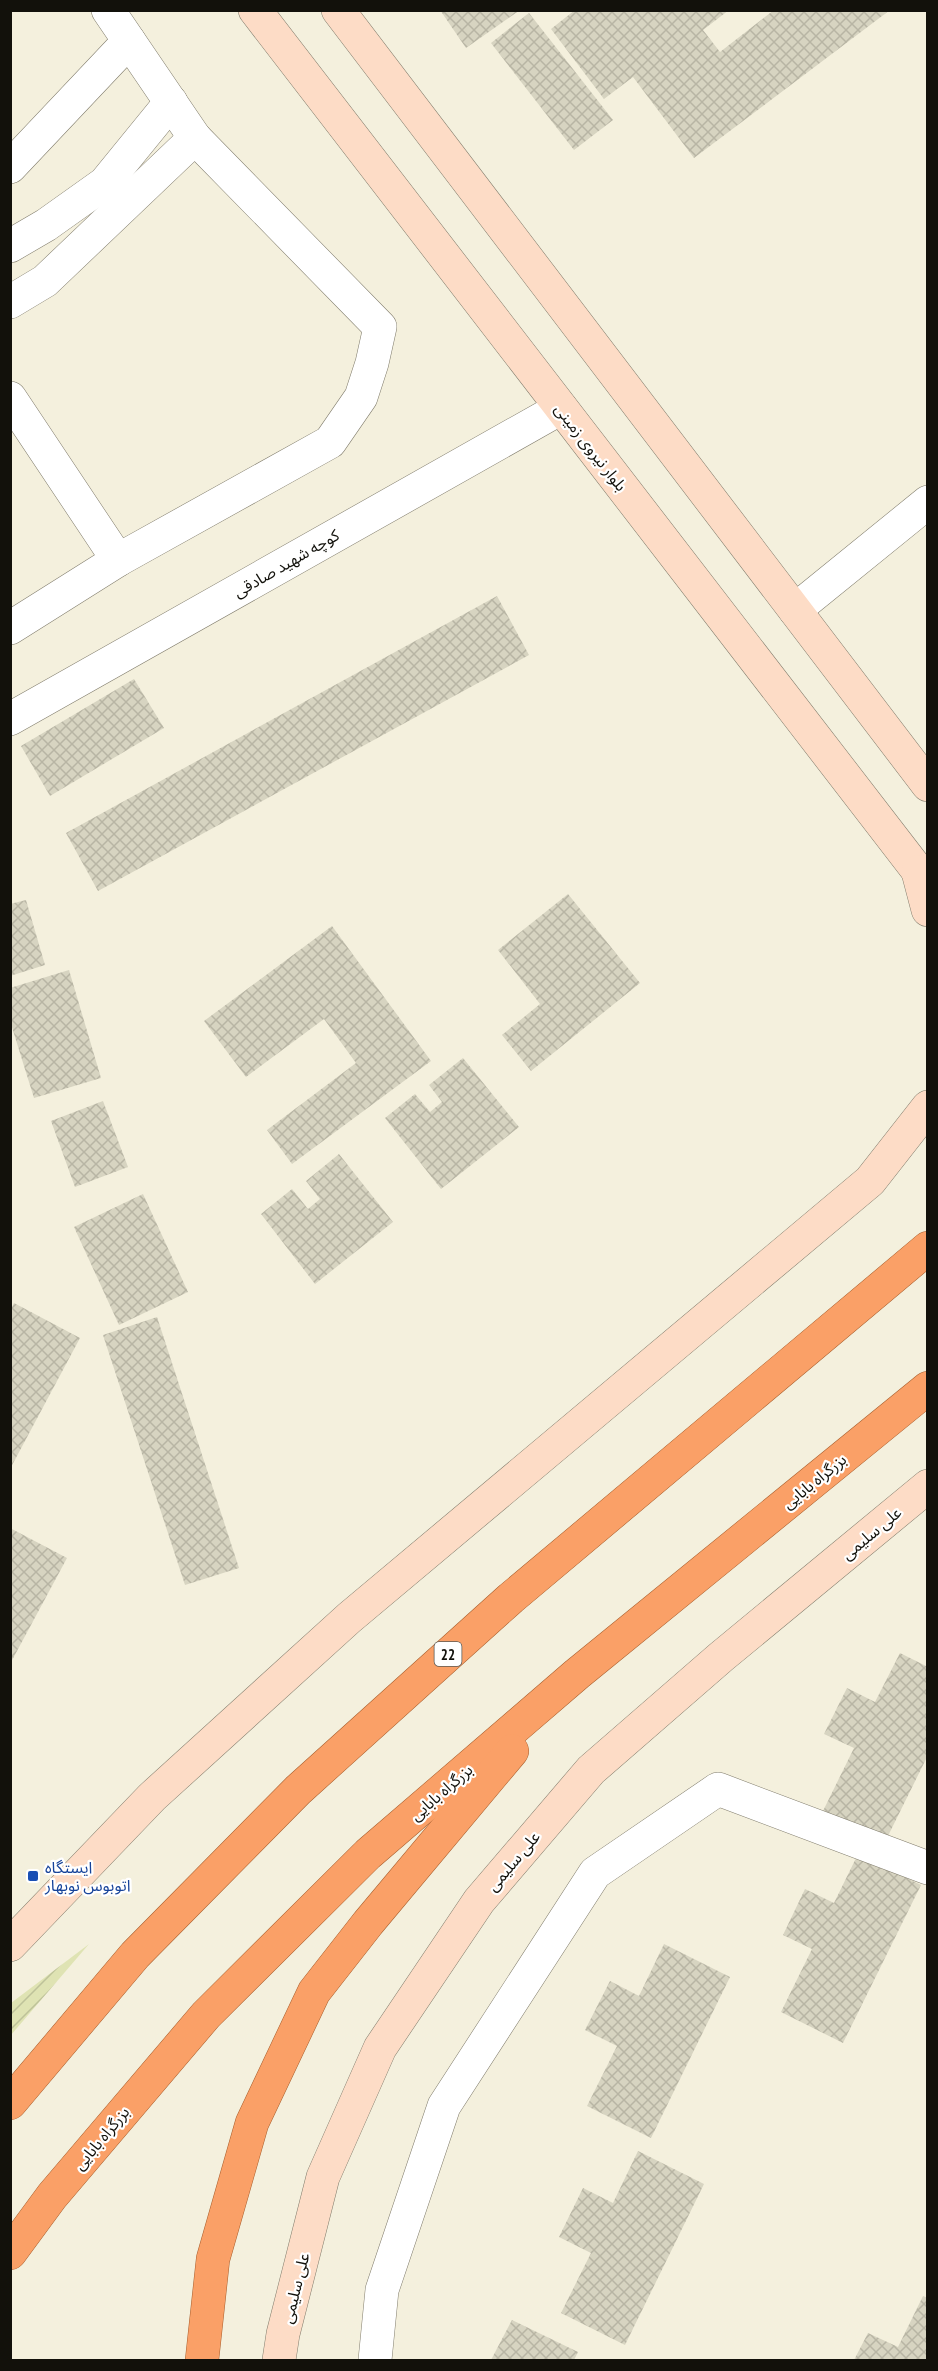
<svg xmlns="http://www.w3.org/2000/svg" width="938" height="2371" font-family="'PT Sans Narrow','Noto Sans Arabic',sans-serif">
  <defs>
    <pattern id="garden-furrows" width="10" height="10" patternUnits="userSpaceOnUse" patternTransform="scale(1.5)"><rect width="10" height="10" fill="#dfe3b3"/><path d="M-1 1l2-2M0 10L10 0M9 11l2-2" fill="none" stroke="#bec299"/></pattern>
    <pattern id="building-cross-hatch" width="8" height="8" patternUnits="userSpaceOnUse" patternTransform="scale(1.5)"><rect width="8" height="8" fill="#d7d4c1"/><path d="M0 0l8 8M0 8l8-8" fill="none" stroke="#b8b5a4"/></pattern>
  </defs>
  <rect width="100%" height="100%" fill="#f4f0dd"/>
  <!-- garden -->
  <polygon fill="url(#garden-furrows)" points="89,1944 11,2035 11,2003"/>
  <!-- building -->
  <g fill="url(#building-cross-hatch)">
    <polygon points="440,10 520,10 466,48"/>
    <polygon points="575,10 729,10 703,30 720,52 774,10 890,10 694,158 633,77 604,99 551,29"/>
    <polygon points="529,13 613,120 574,150 491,43"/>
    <polygon points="497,596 529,655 98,891 66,833"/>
    <polygon points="134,679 164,728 50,796 21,746"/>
    <polygon points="568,894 640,983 531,1071 502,1035 540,1004 498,950"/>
    <polygon points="26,900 45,965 10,976 10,904"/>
    <polygon points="332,926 431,1061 292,1164 267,1130 356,1063 324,1019 246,1077 204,1021"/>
    <polygon points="69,970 101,1078 34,1098 10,1021 10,988"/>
    <polygon points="463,1058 519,1127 441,1189 385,1118 415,1094 430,1112 442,1102 429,1085"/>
    <polygon points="103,1101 128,1167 75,1187 51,1121"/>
    <polygon points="339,1154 393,1222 315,1284 261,1214 292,1189 308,1209 320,1199 306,1181"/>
    <polygon points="143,1194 188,1292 119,1325 74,1227"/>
    <polygon points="14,1303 80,1338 10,1469 10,1311"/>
    <polygon points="157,1317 239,1568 185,1585 103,1335"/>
    <polygon points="10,1528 67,1558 10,1664"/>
    <polygon points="900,1653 928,1667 928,1755 885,1842 823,1811 854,1748 824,1734 847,1688 875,1702"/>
    <polygon points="858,1854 921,1885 843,2043 781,2012 812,1949 783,1935 805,1889 834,1903"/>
    <polygon points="664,1944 730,1977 651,2138 587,2106 617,2046 585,2030 610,1981 639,1996"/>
    <polygon points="638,2151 704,2184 625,2345 561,2313 591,2253 559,2237 583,2188 613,2203"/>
    <polygon points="923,2296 928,2298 928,2360 854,2360 868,2333 898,2347"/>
    <polygon points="512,2320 578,2352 574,2360 491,2360"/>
  </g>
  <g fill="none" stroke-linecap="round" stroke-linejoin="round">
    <defs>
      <g id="minor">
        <polyline points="10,167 129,41"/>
        <polyline points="10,246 46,225 105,183 171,102"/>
        <polyline points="10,302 45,281 195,138"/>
        <polyline points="10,398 118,560"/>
        <polyline points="795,610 928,502"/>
        <polyline points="10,628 118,560 330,442 361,397 372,363 380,327 195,138 108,10"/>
        <polyline points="10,719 561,408"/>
        <polyline points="375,2360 382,2290 444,2106 595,1873 718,1789 928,1868"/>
      </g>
      <g id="secondary">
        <polyline points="255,10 928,884"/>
        <polyline points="338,10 928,785"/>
        <polyline points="918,872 928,910"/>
        <polyline points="10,1945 152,1797 349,1618 870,1181 928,1107"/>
        <polyline points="279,2360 283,2334 323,2177 380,2048 479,1901 591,1770 721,1657 928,1486"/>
      </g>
      <g id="trunk">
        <polyline points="10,2103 135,1955 298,1790 511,1598 928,1248"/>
        <polyline points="10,2253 52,2196 206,2015 368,1854 577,1674 928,1388"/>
        <polyline points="202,2360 213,2259 252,2123 314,1992 368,1923 512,1751"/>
      </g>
    </defs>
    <!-- minor casing -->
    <use href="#minor" stroke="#807c6c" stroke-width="34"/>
    <!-- secondary casing -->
    <use href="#secondary" stroke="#807c6c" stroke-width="34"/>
    <!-- trunk casing -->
    <use href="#trunk" stroke="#a85f2e" stroke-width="34"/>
    <!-- minor -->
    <use href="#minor" stroke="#fff" stroke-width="33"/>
    <!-- secondary -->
    <use href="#secondary" stroke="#fddcc6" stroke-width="33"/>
    <!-- trunk -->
    <use href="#trunk" stroke="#faa067" stroke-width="33"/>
  </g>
  <!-- markers -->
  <rect fill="#1a4fb4" stroke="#fff" stroke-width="2" x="27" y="1870" width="12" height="12" rx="3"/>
  <g text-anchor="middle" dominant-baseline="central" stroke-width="4.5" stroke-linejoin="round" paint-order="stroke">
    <!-- shield labels -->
    <rect fill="#fff" stroke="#595854" stroke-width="1.5" x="434.5" y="1642" width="27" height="24" rx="4.5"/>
    <g font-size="15" font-weight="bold" fill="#12110b">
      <text x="448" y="1654">22</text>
    </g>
    <!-- street labels -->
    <g font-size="16" fill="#12110b" stroke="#fff">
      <text transform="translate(591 447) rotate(52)">بلوار نیروی زمینی</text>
      <text transform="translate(286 563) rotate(-30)">کوچه شهید صادقی</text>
      <text transform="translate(814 1481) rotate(-39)">بزرگراه بابایی</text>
      <text transform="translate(871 1533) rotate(-40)">علی سلیمی</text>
      <text transform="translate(441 1792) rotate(-41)">بزرگراه بابایی</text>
      <text transform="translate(513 1861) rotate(-50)">علی سلیمی</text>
      <text transform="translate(101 2138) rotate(-50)">بزرگراه بابایی</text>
      <text transform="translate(295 2288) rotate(-76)">علی سلیمی</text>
    </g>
    <!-- transit labels -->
    <g font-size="16" fill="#164399" stroke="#fff" text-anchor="start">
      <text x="45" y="1867">ایستگاه<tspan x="45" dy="18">اتوبوس نوبهار</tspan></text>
    </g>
  </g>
  <!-- border -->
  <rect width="938" height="2371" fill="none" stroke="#12110b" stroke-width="24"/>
</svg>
